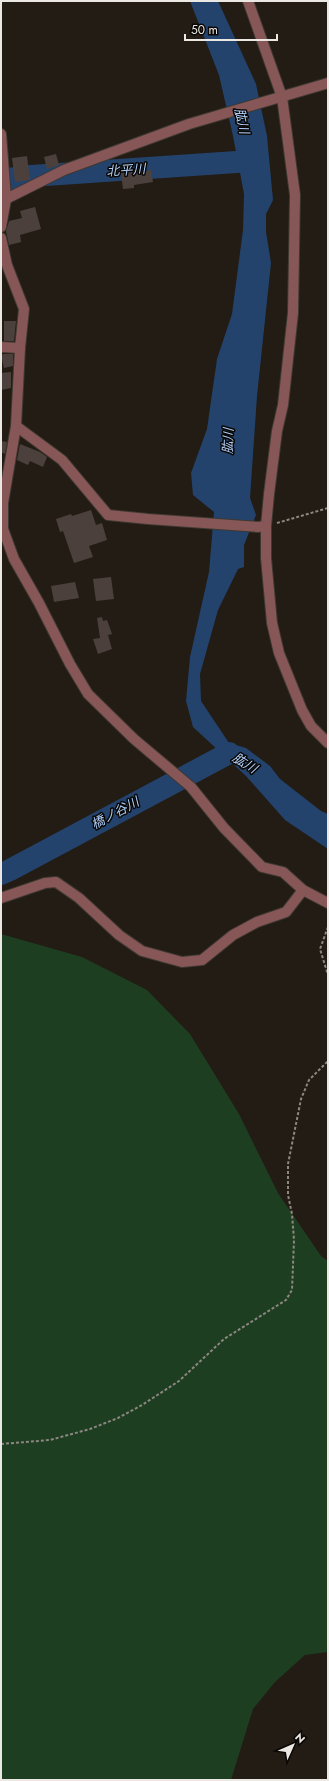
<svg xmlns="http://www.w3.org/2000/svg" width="329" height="1781" font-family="Jost,'Noto Sans JP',sans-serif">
  <rect width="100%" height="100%" fill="#221c14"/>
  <!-- green -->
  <polygon fill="#1e3e21" points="1,934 82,957 147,990 190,1034 239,1114 278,1193 321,1256 328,1261 328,1652 305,1655 275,1682 253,1709 231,1780 1,1780"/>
  <!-- water -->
  <polygon fill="#23436d" points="190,1 218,1 256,84 267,136 273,200 266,214 266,232 271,263 257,396 250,498 256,515 244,545 244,567 238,569 218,610 200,674 201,701 229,743 246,748 270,766 280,779 321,811 328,814 328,849 285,820 246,776 193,727 186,701 190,657 209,572 214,512 193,495 191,473 207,429 217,359 232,314 243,230 244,194 233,136 219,75"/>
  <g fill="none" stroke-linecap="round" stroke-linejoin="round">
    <!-- river -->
    <g stroke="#23436d" stroke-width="22">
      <polyline points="1,180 31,176 251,161"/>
      <polyline points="1,874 10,870 229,753"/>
    </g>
  </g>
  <!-- building -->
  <g fill="#4c403d">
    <polygon points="56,154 59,165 47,169 44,157"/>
    <polygon points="27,156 30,180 15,182 12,158"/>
    <polygon points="151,170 153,182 134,185 134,188 123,189 121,173"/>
    <polygon points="35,207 41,229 20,235 21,242 9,245 6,231 9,221 22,218 20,211"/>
    <polygon points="4,321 16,321 14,341 4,341"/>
    <polygon points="4,354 13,354 13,366 4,368 1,355"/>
    <polygon points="11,372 11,388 1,390 1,373"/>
    <polygon points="1,441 7,442 5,454 1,452"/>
    <polygon points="20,444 40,452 47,457 43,467 30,461 28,465 17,460"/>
    <polygon points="91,510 96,525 102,523 107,540 89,546 93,557 74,563 63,531 60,532 56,519 71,514 72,516"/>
    <polygon points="111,577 114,599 96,601 93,579"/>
    <polygon points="75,582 79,598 54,602 51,586"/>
    <polygon points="102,617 103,621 107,620 112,634 108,635 112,649 98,654 93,639 100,638 97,618"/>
  </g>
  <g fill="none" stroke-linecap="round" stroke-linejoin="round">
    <defs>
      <g id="minor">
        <polyline points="248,1 282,97 295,195 293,313 283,405 277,431 269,494 266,526 266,558 272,623 279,653 302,710 311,726 328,743"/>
        <polyline points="1,134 6,199 1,227"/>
        <polyline points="6,199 64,170 189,124 328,83"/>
        <polyline points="1,238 7,265 24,309 20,348 16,426 3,503 3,529 14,559 39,603 70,664 88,694 134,739 191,787 224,828 262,867 283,872 303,890 328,903"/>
        <polyline points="1,347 20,348"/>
        <polyline points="16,426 62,460 108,515 148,519 258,527 266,526"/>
        <polyline points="1,898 45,883 56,882 79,898 119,935 142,951 182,962 202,960 233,935 257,922 286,912 303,890"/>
      </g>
    </defs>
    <!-- minor casing -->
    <use href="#minor" stroke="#3e3831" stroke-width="12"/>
    <!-- path -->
    <g stroke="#8c8781" stroke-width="2" stroke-dasharray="3 2" stroke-linecap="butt">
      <polyline points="277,523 328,508"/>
      <polyline points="328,927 320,949 328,975"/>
      <polyline points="1,1444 50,1440 90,1429 118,1418 142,1405 179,1381 224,1339 286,1300 292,1290 294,1240 292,1214 288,1195 288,1164 301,1099 309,1080 328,1061"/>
    </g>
    <!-- minor -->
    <use href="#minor" stroke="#865756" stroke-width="10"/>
  </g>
  <g text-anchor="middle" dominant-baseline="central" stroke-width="3" stroke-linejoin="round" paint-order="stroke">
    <!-- water labels -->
    <g font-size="13" font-style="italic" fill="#b1d0fa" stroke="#090705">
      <text transform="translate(242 121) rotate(77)">肱川</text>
      <text transform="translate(126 170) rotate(-4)">北平川</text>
      <text transform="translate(228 441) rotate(-88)">肱川</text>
      <text transform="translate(245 763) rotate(32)">肱川</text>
      <text transform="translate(115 813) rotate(-28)">橋ノ谷川</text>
    </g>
  </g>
  <!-- border -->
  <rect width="329" height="1781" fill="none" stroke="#ebe7e2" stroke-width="4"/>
  <!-- north arrow -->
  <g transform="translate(293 1745) rotate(45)" stroke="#090705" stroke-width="3" paint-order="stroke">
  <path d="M0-3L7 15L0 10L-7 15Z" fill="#ebe7e2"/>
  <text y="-6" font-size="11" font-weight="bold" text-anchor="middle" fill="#ebe7e2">N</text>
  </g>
  <!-- scale -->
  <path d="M185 34v6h92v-6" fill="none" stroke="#ebe7e2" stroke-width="2"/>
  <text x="191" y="34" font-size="12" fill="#ebe7e2" stroke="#090705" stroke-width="3" paint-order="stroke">50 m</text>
</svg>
